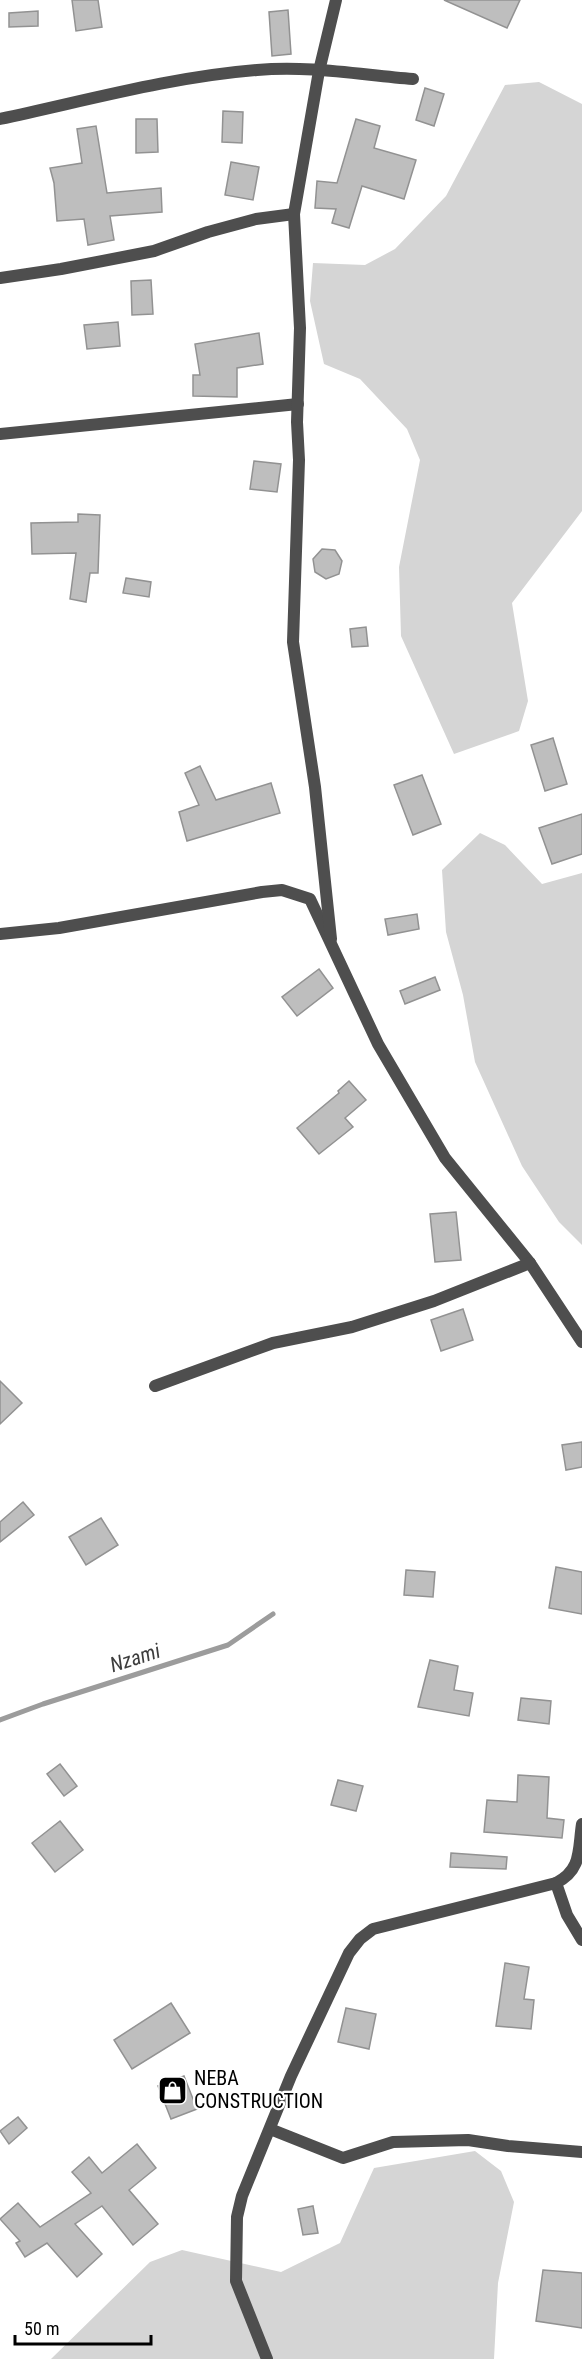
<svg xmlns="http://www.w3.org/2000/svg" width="582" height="2359" font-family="'Roboto Condensed',sans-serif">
  <rect width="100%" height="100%" fill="#fff"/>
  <!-- green -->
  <g fill="#d5d5d5">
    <polygon points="539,82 582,104 582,511 512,603 528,701 519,731 454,754 401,636 399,567 420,460 407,429 360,379 324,364 310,301 313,263 365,265 395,249 446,196 505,85"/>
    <polygon points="480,833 505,845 542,884 582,873 582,1245 559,1222 522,1166 475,1062 463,995 446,932 442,870"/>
    <polygon points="475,2151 501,2171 514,2202 498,2283 494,2359 51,2359 150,2262 182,2250 281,2272 340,2243 374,2168"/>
  </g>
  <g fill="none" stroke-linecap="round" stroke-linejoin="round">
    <!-- stream -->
    <polyline stroke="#9c9c9c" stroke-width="5" points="0,1720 43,1704 228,1645 273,1614"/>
  </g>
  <!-- building -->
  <g fill="#bebebe" stroke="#929292" stroke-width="1.5">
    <polygon points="72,0 98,0 102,27 76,31"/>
    <polygon points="444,0 520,0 507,28"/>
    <polygon points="288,10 291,54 272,56 269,12"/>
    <polygon points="38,11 38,26 9,27 9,13"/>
    <polygon points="425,88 444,94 434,126 416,120"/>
    <polygon points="223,111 243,112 242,143 222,142"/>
    <polygon points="136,119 157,119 158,152 136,153"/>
    <polygon points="356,119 380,126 374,148 416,160 404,199 362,186 349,228 332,223 336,209 315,208 317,181 337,183"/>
    <polygon points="96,126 107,193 161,188 162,212 110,216 114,240 88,245 84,219 57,221 54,183 50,168 82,163 77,129"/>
    <polygon points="231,162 259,167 253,200 225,195"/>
    <polygon points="151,280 153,314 132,315 131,281"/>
    <polygon points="118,322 120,346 87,349 84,325"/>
    <polygon points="259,333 263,364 237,368 237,397 193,396 193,375 200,375 195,344"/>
    <polygon points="254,461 281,464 277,492 250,489"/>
    <polygon points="78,514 100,515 98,573 90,573 86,602 70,599 76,553 32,554 31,523 78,522"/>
    <polygon points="322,549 335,550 342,561 339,574 326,579 315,572 313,559"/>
    <polygon points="126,578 151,582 149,597 123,593"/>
    <polygon points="366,627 368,646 352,647 350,629"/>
    <polygon points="553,738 567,784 545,791 531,745"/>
    <polygon points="200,766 216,800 271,783 280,813 187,841 179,812 199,805 185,773"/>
    <polygon points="422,775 441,824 413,835 394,785"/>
    <polygon points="582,814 582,854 552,864 539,828"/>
    <polygon points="417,914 419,929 388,935 385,919"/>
    <polygon points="319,969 333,988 297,1016 282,997"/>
    <polygon points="435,977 440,990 405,1004 400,991"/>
    <polygon points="349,1081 366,1100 345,1118 353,1127 319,1154 297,1128 339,1093 338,1091"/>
    <polygon points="456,1212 461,1260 435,1262 430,1214"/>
    <polygon points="463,1309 473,1340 441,1351 431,1320"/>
    <polygon points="0,1381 22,1403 0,1424"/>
    <polygon points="582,1442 582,1467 566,1470 562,1445"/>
    <polygon points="23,1502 34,1515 0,1542 0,1522"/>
    <polygon points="101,1518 118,1545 86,1565 69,1537"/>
    <polygon points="556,1567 582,1572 582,1614 549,1608"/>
    <polygon points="406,1570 435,1572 433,1597 404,1595"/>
    <polygon points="430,1660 458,1666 454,1690 473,1693 469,1716 418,1707"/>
    <polygon points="521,1698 551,1701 549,1724 518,1720"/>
    <polygon points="60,1764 77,1786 64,1796 47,1774"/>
    <polygon points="518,1775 549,1777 547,1818 564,1820 562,1838 484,1832 487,1800 517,1802"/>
    <polygon points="338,1780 363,1786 356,1811 331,1805"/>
    <polygon points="60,1821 83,1850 55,1872 32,1843"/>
    <polygon points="451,1853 507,1857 506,1869 450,1867"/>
    <polygon points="505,1963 529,1967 524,1999 534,2000 531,2029 496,2026"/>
    <polygon points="171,2003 190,2033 132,2069 114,2040"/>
    <polygon points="346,2008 376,2014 369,2049 338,2042"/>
    <polygon points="184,2076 197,2109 171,2119 158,2086"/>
    <polygon points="18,2117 27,2128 9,2144 0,2131"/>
    <polygon points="137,2144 156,2168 129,2190 158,2224 133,2245 102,2206 75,2224 102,2254 77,2277 47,2243 25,2257 16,2243 20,2241 0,2219 18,2203 40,2227 91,2193 72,2172 89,2157 102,2173"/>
    <polygon points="313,2206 318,2233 303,2235 298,2209"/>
    <polygon points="543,2270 582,2273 582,2328 536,2321"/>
  </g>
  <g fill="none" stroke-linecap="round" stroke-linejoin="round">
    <!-- street -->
    <g stroke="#4e4e4e" stroke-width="12">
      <path d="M 0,119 C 85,101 170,77 257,70 C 308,65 362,75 413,79"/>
      <polyline points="0,278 61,269 154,251 208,232 256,219 294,214"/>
      <polyline points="0,434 298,404"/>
      <polyline points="0,934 59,928 262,892 282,890 310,899 378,1044 445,1158 530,1263 582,1342"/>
      <polyline points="331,939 315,787 293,642 299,460 297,422 300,328 294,214 319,71 336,0"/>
      <polyline points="155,1386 273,1343 352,1327 434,1301 530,1263"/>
      <polyline points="556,1883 567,1915 582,1940"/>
      <polyline points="270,2129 343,2158 393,2142 468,2140 508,2146 582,2152"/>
      <path d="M 267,2359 L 236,2281 L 237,2217 L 242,2196 L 291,2076 L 349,1953 L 360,1939 L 373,1929 L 556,1883 C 582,1870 578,1850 582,1824"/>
    </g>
  </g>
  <!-- icons -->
  <defs>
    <symbol id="shop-square" viewBox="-11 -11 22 22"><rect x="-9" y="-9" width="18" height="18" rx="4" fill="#000" stroke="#fff"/><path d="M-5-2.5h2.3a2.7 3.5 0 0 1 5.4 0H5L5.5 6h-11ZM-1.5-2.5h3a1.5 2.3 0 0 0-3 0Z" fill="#fff"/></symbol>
  </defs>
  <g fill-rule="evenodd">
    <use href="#shop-square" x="156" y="2074" width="33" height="33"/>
  </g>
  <g text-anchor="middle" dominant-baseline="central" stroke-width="4.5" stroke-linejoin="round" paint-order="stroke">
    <!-- poi labels -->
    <g font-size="20" fill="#000" stroke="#fff" text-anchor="start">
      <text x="194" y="2078">NEBA<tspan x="194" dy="23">CONSTRUCTION</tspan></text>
    </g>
    <!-- water labels -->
    <g font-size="21" font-style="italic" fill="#3d3d3d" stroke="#fff">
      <text transform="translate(135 1658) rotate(-18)">Nzami</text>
    </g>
  </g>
  <!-- scale -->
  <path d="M15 2335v9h136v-9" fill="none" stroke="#000000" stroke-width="3"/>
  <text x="24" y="2335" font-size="18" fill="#000000" stroke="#ffffff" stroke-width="4.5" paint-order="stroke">50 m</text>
</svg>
